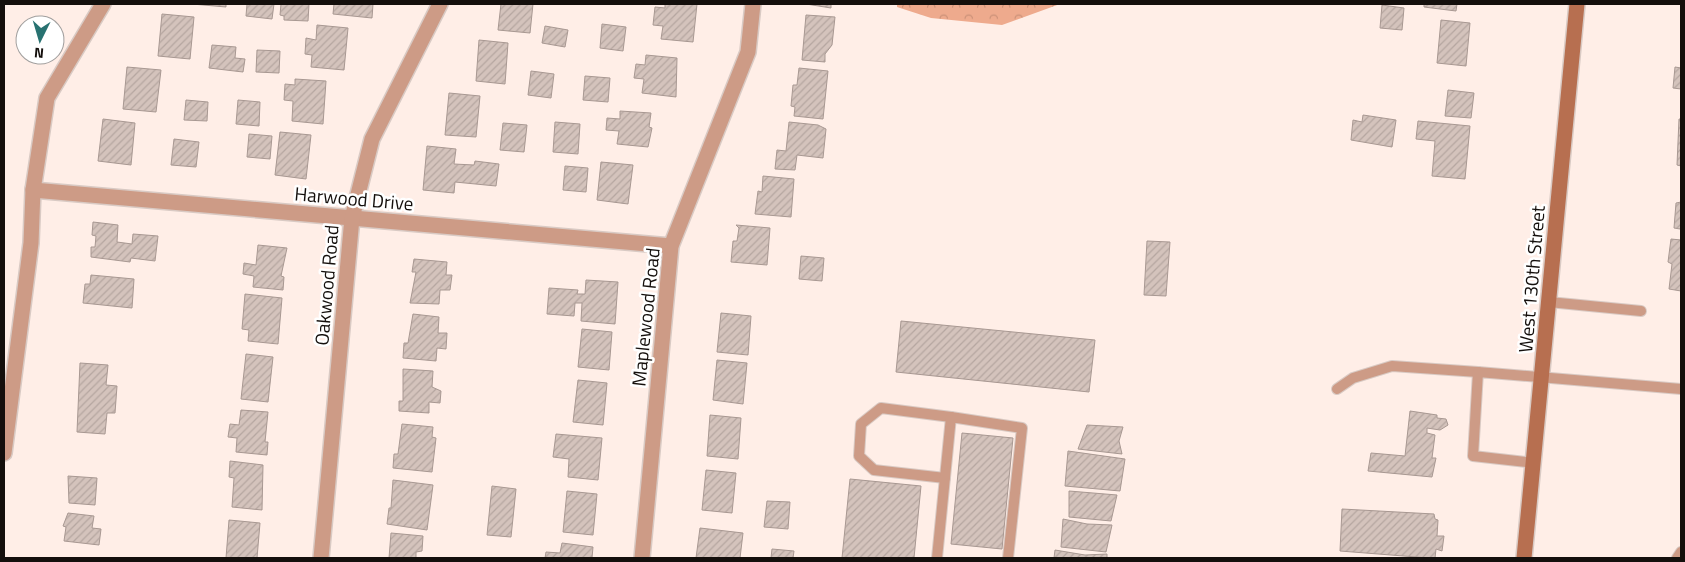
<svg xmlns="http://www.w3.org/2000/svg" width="1685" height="562" font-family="'Titillium Web',sans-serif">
  <defs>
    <pattern id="forest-crowns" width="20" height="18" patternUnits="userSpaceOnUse" patternTransform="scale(1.25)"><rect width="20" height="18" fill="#eeaa8d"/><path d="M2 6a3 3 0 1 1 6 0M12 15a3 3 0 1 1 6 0" fill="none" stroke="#cb9178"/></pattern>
    <pattern id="building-hatch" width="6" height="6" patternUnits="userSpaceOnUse" patternTransform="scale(1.25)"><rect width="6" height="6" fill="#d4c3bc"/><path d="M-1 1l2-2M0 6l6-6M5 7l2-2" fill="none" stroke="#b5a6a0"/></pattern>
  </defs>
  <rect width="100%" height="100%" fill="#ffeee7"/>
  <!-- forest -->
  <polygon fill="url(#forest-crowns)" points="897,4 1060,4 1002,25 931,18 897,7"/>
  <!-- building -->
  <g fill="url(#building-hatch)" stroke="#a89892">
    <polygon points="192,4 226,4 226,7"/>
    <polygon points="247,4 274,4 272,19 246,16"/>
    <polygon points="281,4 309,4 308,21 284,20 284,16 280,15"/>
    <polygon points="334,4 373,4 372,18 333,14"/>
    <polygon points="501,4 533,4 530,33 498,30"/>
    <polygon points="665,4 697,4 693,42 661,39 663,26 653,25 655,7 665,8"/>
    <polygon points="806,4 831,4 831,8"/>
    <polygon points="1424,4 1457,4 1456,11 1424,7"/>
    <polygon points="1382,5 1404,8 1402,30 1380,28"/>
    <polygon points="162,14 194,17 190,59 158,56"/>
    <polygon points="806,15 835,17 832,45 825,54 825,62 802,60"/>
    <polygon points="1441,20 1470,23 1466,66 1437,63"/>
    <polygon points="602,24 626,27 623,51 600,48"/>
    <polygon points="317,25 348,28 344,70 311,67 312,55 305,54 306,38 316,40"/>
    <polygon points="545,26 568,30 565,47 542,43"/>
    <polygon points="479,40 508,43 505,84 476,81"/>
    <polygon points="212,45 236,47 235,58 245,59 243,72 209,68"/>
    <polygon points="257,50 280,51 279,73 256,72"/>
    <polygon points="646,55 677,58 676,97 642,93 644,79 634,78 636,64 645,65"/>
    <polygon points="127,67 161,70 156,112 123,109"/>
    <polygon points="1675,67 1681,68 1681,89 1673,88"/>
    <polygon points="799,68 828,71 823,119 794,116 795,107 791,106 793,85 797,85"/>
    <polygon points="531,71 554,74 551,98 528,95"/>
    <polygon points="585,76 610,78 608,102 583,100"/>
    <polygon points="295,79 326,81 323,124 292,121 293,101 284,100 285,84 295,85"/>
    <polygon points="1448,90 1474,93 1471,118 1445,116"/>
    <polygon points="449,93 480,96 476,137 445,135"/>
    <polygon points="186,100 208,102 207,121 184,120"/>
    <polygon points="238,100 260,102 259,126 236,124"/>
    <polygon points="620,111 651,113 649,127 652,128 648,147 617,144 619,131 606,130 607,118 620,119"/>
    <polygon points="1363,115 1396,120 1392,147 1351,140 1353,120 1362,122"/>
    <polygon points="103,119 135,123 131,165 98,161"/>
    <polygon points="1679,119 1681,119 1681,166 1677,165"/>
    <polygon points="1418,121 1470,126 1465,179 1432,176 1435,141 1416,139"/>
    <polygon points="555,122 580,124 578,154 553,152"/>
    <polygon points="789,122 818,125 826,129 823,158 797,155 795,170 775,169 777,150 786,151"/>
    <polygon points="503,123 527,125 524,152 500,150"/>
    <polygon points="280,132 311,135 306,179 275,175"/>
    <polygon points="249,134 272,136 270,159 247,157"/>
    <polygon points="174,139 199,142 196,167 171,165"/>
    <polygon points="427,146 456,149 454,164 474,165 475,161 499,164 496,186 455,182 454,193 423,190"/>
    <polygon points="601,162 633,165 628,204 597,200"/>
    <polygon points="565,166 588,168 586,192 563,190"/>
    <polygon points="763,176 794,179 791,217 755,214 758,191 762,192"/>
    <polygon points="1681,196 1681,226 1680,229 1674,228 1676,203 1681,202"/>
    <polygon points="93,222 118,225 117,242 132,244 133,234 158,236 155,261 131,258 130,262 91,257 91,247 95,247 96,236 92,235"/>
    <polygon points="736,225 770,228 767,265 731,262 733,241 737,241 739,228"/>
    <polygon points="1671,239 1681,240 1681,291 1669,289 1672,264 1668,262"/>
    <polygon points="1147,241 1170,242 1166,296 1144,295"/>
    <polygon points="258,245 287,248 281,276 284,277 283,290 253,287 254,276 243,274 244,263 256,265"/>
    <polygon points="801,256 824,258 822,281 799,279"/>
    <polygon points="414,259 447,262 446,275 452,275 450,290 440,290 439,304 410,303 416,272 412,272"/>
    <polygon points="91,275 134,279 132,308 83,303 85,284 90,284"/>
    <polygon points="586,280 618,282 615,324 581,321 582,303 575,303 574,316 547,314 549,288 578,290 577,294 585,294"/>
    <polygon points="245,294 282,298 278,344 248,341 249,330 242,329"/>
    <polygon points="721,313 751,316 748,355 717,352"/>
    <polygon points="413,314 439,317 438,333 447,333 446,349 437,348 436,361 403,358 404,343 408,343"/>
    <polygon points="901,321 1095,340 1089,392 896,372"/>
    <polygon points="582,329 612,332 609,370 578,367"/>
    <polygon points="246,354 273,357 268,402 241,399"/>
    <polygon points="717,360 747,363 743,404 713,400"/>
    <polygon points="80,363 108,365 106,385 117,386 115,413 107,413 105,434 77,432"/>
    <polygon points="403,369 433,371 432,387 441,391 440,403 429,402 429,413 399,411 399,401 403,401"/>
    <polygon points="578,380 607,383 603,425 573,422"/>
    <polygon points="241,410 268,412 265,442 268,442 267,455 236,452 237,438 228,437 230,424 239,425"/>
    <polygon points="1410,411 1437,415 1437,418 1446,419 1448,425 1440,430 1427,428 1427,433 1435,435 1432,458 1436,458 1432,477 1368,471 1371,453 1405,456"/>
    <polygon points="710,415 741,418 738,459 707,456"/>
    <polygon points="402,424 433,427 432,437 436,438 432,472 393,468 394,454 398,454"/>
    <polygon points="1087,425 1123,427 1119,441 1122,454 1078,449"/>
    <polygon points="962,433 1013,438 1002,549 951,544"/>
    <polygon points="556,434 602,438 598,480 568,477 569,459 553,457"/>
    <polygon points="1068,451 1125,459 1120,491 1065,486"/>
    <polygon points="230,461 263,465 262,510 232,507 234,478 229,477"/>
    <polygon points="706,470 736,473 732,513 702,510"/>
    <polygon points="68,476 97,478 95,505 69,503"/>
    <polygon points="850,479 921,486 914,558 842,558"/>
    <polygon points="393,480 433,485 427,530 387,524 389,508 391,508"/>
    <polygon points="492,486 516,489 511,537 487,535"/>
    <polygon points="567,491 597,494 593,535 563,532"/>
    <polygon points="1069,491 1117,495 1111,521 1069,517"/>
    <polygon points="767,501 790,502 788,529 764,527"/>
    <polygon points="1342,509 1434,514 1435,519 1438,520 1437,536 1444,536 1442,551 1436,549 1435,558 1429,558 1340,551"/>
    <polygon points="68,513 94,516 92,528 101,529 99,545 64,541 66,527 63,526"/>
    <polygon points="1063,519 1087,524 1112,525 1106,552 1061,547"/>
    <polygon points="229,520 260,523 257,558 226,558"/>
    <polygon points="700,528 743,533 740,558 696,558"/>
    <polygon points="391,533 423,536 422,551 416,552 416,558 389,558"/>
    <polygon points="562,543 593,547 592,558 545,558 546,552 560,553"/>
    <polygon points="772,549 794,551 793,558 771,558"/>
    <polygon points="1055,550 1085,555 1107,554 1107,558 1054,558"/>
  </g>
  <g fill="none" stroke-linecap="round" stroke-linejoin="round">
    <defs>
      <g id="service">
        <polyline points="1549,302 1641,311"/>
        <polyline points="1337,389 1353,378 1392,366 1478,372"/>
        <polyline points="1534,463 1473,456 1478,372 1681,389"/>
        <polyline points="945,478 874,470 859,456 861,424 881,408 951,417"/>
        <polyline points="937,558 951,417 1022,428 1008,558"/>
        <polyline points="1677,558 1681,552"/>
      </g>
      <g id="minor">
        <polyline points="33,190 671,246"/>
        <polyline points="4,453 31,243 33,190 47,98 103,4"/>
        <polyline points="321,558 352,218 372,139 440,4"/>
        <polyline points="642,558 671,246 748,52 753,4"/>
      </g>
      <polyline id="secondary" points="1524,558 1577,4"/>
    </defs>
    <!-- service casing -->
    <use href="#service" stroke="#d9cac4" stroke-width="12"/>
    <!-- minor casing -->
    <use href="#minor" stroke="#d9cac4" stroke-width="18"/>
    <!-- secondary casing -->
    <use href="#secondary" stroke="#d9cac4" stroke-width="18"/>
    <!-- service -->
    <use href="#service" stroke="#cd9b86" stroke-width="10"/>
    <!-- minor -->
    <use href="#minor" stroke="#cd9b86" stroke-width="15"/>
    <!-- secondary -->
    <use href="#secondary" stroke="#b76f50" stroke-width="15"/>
  </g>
  <g text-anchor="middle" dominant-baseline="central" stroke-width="5" stroke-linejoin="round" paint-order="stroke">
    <!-- street labels -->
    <g font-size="19" fill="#140f0c" stroke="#fff">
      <text transform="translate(354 198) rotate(5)">Harwood Drive</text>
      <text transform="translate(1531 279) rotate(-85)">West 130th Street</text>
      <text transform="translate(326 285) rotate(-85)">Oakwood Road</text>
      <text transform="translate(645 317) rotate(-84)">Maplewood Road</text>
    </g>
  </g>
  <!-- border -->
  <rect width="1685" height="562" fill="none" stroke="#140f0c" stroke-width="10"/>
  <!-- north arrow -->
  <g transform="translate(40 40) rotate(185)"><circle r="24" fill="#ffffff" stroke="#a19f9e"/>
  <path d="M0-4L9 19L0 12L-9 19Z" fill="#287271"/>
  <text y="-8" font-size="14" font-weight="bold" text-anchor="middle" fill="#140f0c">N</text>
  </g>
</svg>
